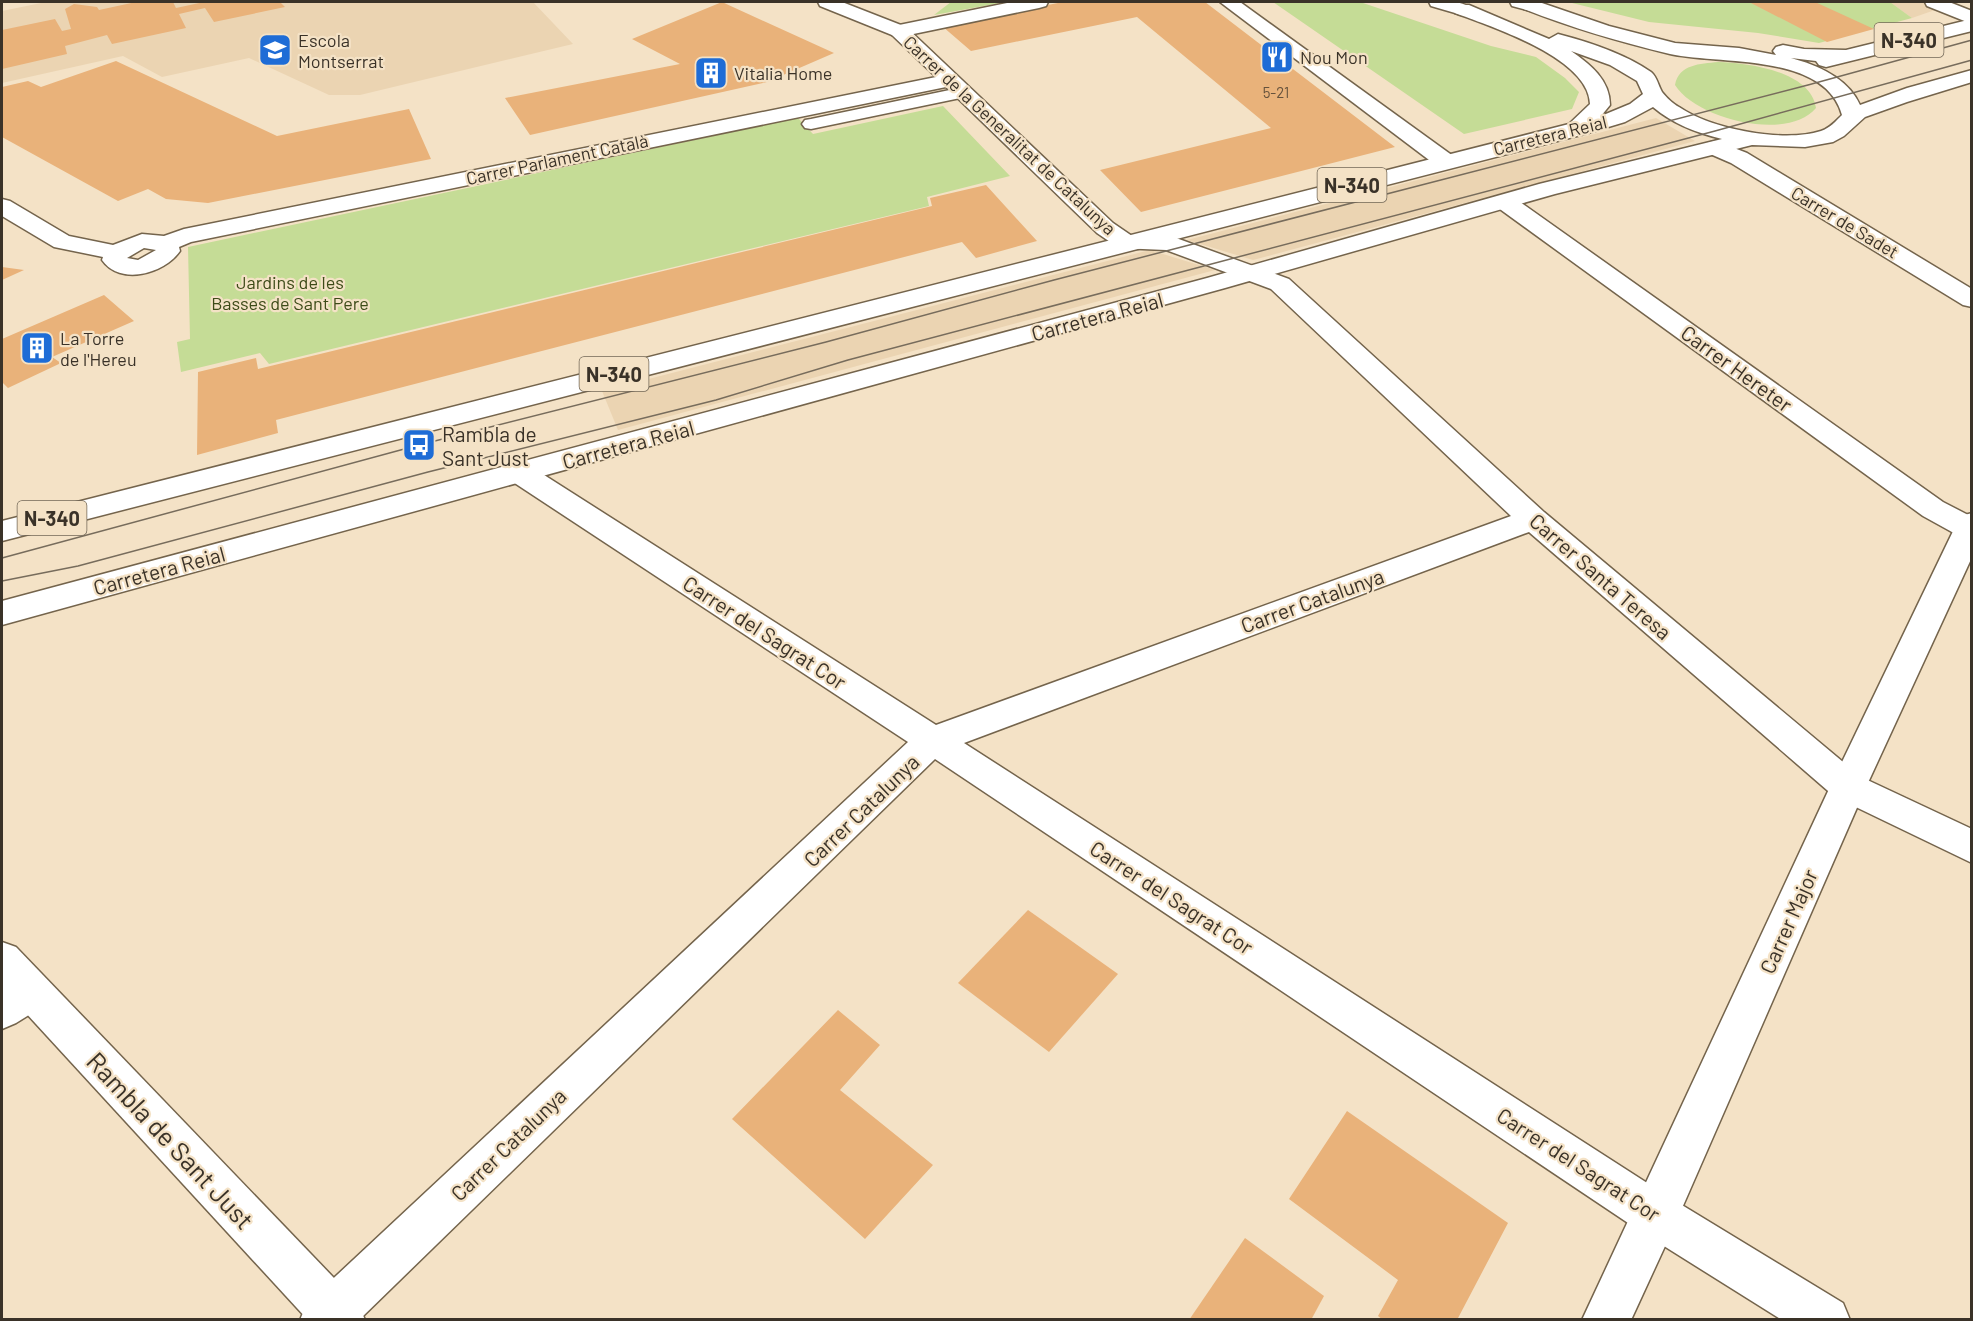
<svg xmlns="http://www.w3.org/2000/svg" width="1973" height="1321" font-family="Barlow,sans-serif">
  <rect width="100%" height="100%" fill="#f4e2c6"/>
  <!-- built -->
  <g fill="#ebd4b2">
    <polygon points="46,2 533,2 573,44 360,95 329,95 249,58 162,77 123,56 2,83 2,11"/>
    <polygon points="1890,2 1958,2 1912,18"/>
    <polygon points="1656,118 1695,141 1253,260 1187,240"/>
    <polygon points="1150,250 1215,270 618,430 602,391"/>
  </g>
  <!-- green -->
  <g fill="#c5dc96">
    <polygon points="951,2 1006,2 934,15"/>
    <polygon points="1273,2 1360,2 1491,46 1536,57 1565,78 1579,92 1572,109 1464,134"/>
    <polygon points="1568,2 1890,2 1912,18 1819,43 1758,33 1649,22"/>
    <path d="M 1718,62 C 1748,63 1811,71 1816,108 C 1788,142 1696,119 1675,85 C 1679,64 1700,64 1718,62 Z"/>
    <polygon points="943,106 1010,176 927,197 929,206 269,364 260,353 181,372 177,342 190,339 188,247 798,118 813,134"/>
  </g>
  <!-- building -->
  <g fill="#e9b27a">
    <polygon points="136,2 173,2 176,8 204,2 280,2 285,7 214,22 205,8 179,14 186,28 112,44 107,35 65,46 67,54 2,69 2,30 55,19 62,31 71,29 65,9 74,4 97,7 99,10"/>
    <polygon points="722,2 834,53 767,82 530,135 505,98 680,64 632,39"/>
    <polygon points="1063,2 1205,2 1395,147 1141,212 1100,170 1271,128 1137,17 971,51 942,26"/>
    <polygon points="1749,2 1815,2 1874,29 1827,42"/>
    <polygon points="116,61 277,136 409,109 431,159 208,203 166,199 148,189 118,201 2,137 2,87 28,81 41,87"/>
    <polygon points="986,185 1037,241 976,258 962,242 276,420 278,433 197,455 198,372 256,358 258,369 932,206 930,198"/>
    <polygon points="2,267 24,270 2,280"/>
    <polygon points="104,295 134,321 52,357 61,363 8,388 2,382 2,339"/>
    <polygon points="1028,910 1118,974 1049,1052 958,983"/>
    <polygon points="838,1010 880,1045 840,1090 933,1165 865,1239 732,1119"/>
    <polygon points="1347,1111 1508,1223 1457,1320 1383,1320 1378,1316 1398,1280 1289,1199"/>
    <polygon points="1245,1238 1324,1296 1311,1320 1189,1320"/>
  </g>
  <g fill="none" stroke-linecap="round" stroke-linejoin="round">
    <defs>
      <polygon id="service" points="964,87 972,92 970,96 811,129 805,128 802,124 805,120 811,119"/>
      <polygon id="pedestrian" points="1012,2 1048,2 1046,6 1039,8 899,37 892,35 889,31 892,27 899,25"/>
      <g id="minor">
        <path d="M 818,2 L 842,2 L 906,27 L 1113,223 L 1132,236 L 1176,238 L 1289,279 L 1544,512 L 1861,777 L 1972,829 L 1972,863 L 1835,797 L 1529,532 L 964,743 L 1672,1199 L 1843,1303 L 1850,1320 L 1782,1320 L 1640,1231 L 935,759 L 359,1320 L 300,1320 L 307,1303 L 908,742 L 510,480 L 506,473 L 510,466 L 520,463 L 530,466 L 936,725 L 1511,516 L 1271,289 L 1166,250 L 1119,248 L 1097,233 L 946,87 L 191,242 L 179,247 L 180,251 C 164,274 120,286 102,260 L 103,257 L 54,247 L 2,216 L 2,199 L 10,201 L 69,236 L 113,245 L 142,234 L 164,236 L 184,229 L 936,77 L 892,35 L 820,6 ZM 144,248 L 156,250 L 138,260 L 127,258 Z"/>
        <polygon points="1220,2 1240,2 1453,156 1456,161 1453,166 1445,168 1437,166"/>
        <polygon points="1925,2 1949,2 1972,11 1972,24 1927,6"/>
        <polygon points="1716,141 1747,153 1972,289 1972,307 1963,305 1731,163 1708,153 1705,148 1708,143"/>
        <polygon points="1505,195 1513,197 1943,502 1972,517 1972,540 1961,537 1923,516 1497,207 1494,202 1497,197"/>
        <polygon points="31,973 45,979 51,992 45,1005 16,1023 2,1029 2,988"/>
      </g>
      <g id="tertiary">
        <path d="M 1429,2 C 1441,1 1463,0 1471,9 L 1469,13 L 1462,15 L 1431,6 Z"/>
        <polygon points="1510,2 1538,2 1540,5 1538,9 1531,11 1512,6"/>
        <polygon points="1972,513 1972,557 1866,787 1672,1231 1631,1320 1582,1320 1830,787 1957,523 1961,516"/>
        <polygon points="2,942 16,947 358,1303 365,1320 308,1320 2,987"/>
      </g>
      <path id="primary" d="M 1524,2 L 1539,2 L 1609,26 L 1675,43 L 1739,48 L 1776,55 L 1773,51 L 1776,47 L 1783,45 L 1804,49 L 1846,50 L 1972,19 L 1972,31 L 1826,67 L 1819,65 L 1816,61 L 1791,58 C 1817,65 1848,78 1860,105 L 1907,88 L 1972,70 L 1972,82 L 1907,102 L 1865,117 L 1844,136 L 1833,142 L 1805,147 L 1752,145 L 1555,194 L 1225,288 L 2,625 L 2,601 L 1207,278 L 1539,184 L 1722,139 C 1697,133 1673,124 1653,107 L 1625,122 L 1585,134 L 2,541 L 2,521 L 1569,124 L 1590,104 C 1589,58 1492,27 1455,13 L 1453,9 L 1455,5 L 1469,5 L 1549,39 L 1558,34 C 1589,42 1625,54 1651,72 C 1657,77 1658,85 1662,92 C 1666,97 1673,104 1679,107 C 1711,129 1783,143 1821,131 C 1830,128 1836,121 1842,115 C 1825,52 1718,65 1670,54 C 1620,42 1572,28 1524,9 L 1522,5 ZM 1571,51 L 1610,65 L 1637,81 L 1643,94 L 1630,104 L 1601,116 L 1610,105 C 1610,80 1590,64 1571,51 Z"/>
    </defs>
    <!-- service casing -->
    <use href="#service" stroke="#74644c" stroke-width="3"/>
    <!-- pedestrian casing -->
    <use href="#pedestrian" stroke="#74644c" stroke-width="3"/>
    <!-- minor casing -->
    <use href="#minor" stroke="#74644c" stroke-width="3"/>
    <!-- tertiary casing -->
    <use href="#tertiary" stroke="#74644c" stroke-width="3"/>
    <!-- primary casing -->
    <use href="#primary" stroke="#74644c" stroke-width="3"/>
    <!-- service -->
    <use href="#service" fill="#fff" fill-rule="evenodd"/>
    <!-- pedestrian -->
    <use href="#pedestrian" fill="#fff" fill-rule="evenodd"/>
    <!-- minor -->
    <use href="#minor" fill="#fff" fill-rule="evenodd"/>
    <!-- tertiary -->
    <use href="#tertiary" fill="#fff" fill-rule="evenodd"/>
    <!-- primary -->
    <use href="#primary" fill="#fff" fill-rule="evenodd"/>
    <!-- tram -->
    <g stroke="#776c5c" stroke-width="1.5">
      <polyline points="2,558 419,445 826,342 1054,280 1808,85 1972,40"/>
      <polyline points="2,581 78,566 428,472 716,400 848,360 1715,131 1972,60"/>
    </g>
  </g>
  <!-- icons -->
  <defs>
    <symbol id="school-square" viewBox="-11 -11 22 22"><rect x="-9" y="-9" width="18" height="18" rx="4" fill="#1e6cd6" stroke="#f4e2c6"/><path d="M0-5L7-2L0 1L-7-2ZM-4 1L0 2.5L4 1V4Q0 6-4 4Z" fill="#fff"/></symbol>
    <symbol id="restaurant-square" viewBox="-11 -11 22 22"><rect x="-9" y="-9" width="18" height="18" rx="4" fill="#1e6cd6" stroke="#f4e2c6"/><path d="M-5-6h1v4h1v-4h1v4h1v-4h1v5L-1.5 .5V6h-2V.5L-5-1ZM5-6V6H3V1.5H1.5Q1.5-4 5-6Z" fill="#fff"/></symbol>
    <symbol id="building-square" viewBox="-11 -11 22 22"><rect x="-9" y="-9" width="18" height="18" rx="4" fill="#1e6cd6" stroke="#f4e2c6"/><path d="M-4-6H4V6H1V3H-1V6H-4ZM-2.5-4.3h1.7v1.8h-1.7ZM.8-4.3h1.7v1.8H.8ZM-2.5-1h1.7V.8h-1.7ZM.8-1h1.7V.8H.8Z" fill="#fff"/></symbol>
    <symbol id="bus-square" viewBox="-11 -11 22 22"><rect x="-9" y="-9" width="18" height="18" rx="4" fill="#1e6cd6" stroke="#f4e2c6"/><path d="M-5-6H5V4H4V6H2V4H-2V6H-4V4H-5ZM-3.5-4V0h7V-4ZM-3.5 1.2v1.5H-2V1.2ZM2 1.2v1.5H3.5V1.2Z" fill="#fff"/></symbol>
  </defs>
  <g fill-rule="evenodd">
    <use href="#school-square" x="256" y="31" width="38" height="38"/>
    <use href="#restaurant-square" x="1258" y="38" width="38" height="38"/>
    <use href="#building-square" x="692" y="54" width="38" height="38"/>
    <use href="#building-square" x="18" y="329" width="38" height="38"/>
    <use href="#bus-square" x="400" y="426" width="38" height="38"/>
  </g>
  <g text-anchor="middle" dominant-baseline="central" stroke-width="4.5" stroke-linejoin="round" paint-order="stroke">
    <!-- far-number labels -->
    <g font-size="15" fill="#66523c">
      <text x="1276" y="92">5-21</text>
    </g>
    <!-- far-poi labels -->
    <g font-size="18" fill="#3a3228" stroke="#f4e2c6" text-anchor="start">
      <text x="298" y="40">Escola<tspan x="298" dy="21">Montserrat</tspan></text>
      <text x="1300" y="57">Nou Mon</text>
      <text x="734" y="73">Vitalia Home</text>
      <text x="60" y="338">La Torre<tspan x="60" dy="21">de l'Hereu</tspan></text>
    </g>
    <!-- far-street labels -->
    <g font-size="18" fill="#3a3228" stroke="#f4e2c6">
      <text transform="translate(1010 135) rotate(43)">Carrer de la Generalitat de Catalunya</text>
      <text transform="translate(1550 135) rotate(-14)">Carretera Reial</text>
      <text transform="translate(557 159) rotate(-12)">Carrer Parlament Català</text>
      <text transform="translate(1845 222) rotate(31)">Carrer de Sadet</text>
    </g>
    <!-- far-park labels -->
    <g font-size="18" fill="#3d4b18" stroke="#f4e2c6">
      <text x="290" y="282">Jardins de les<tspan x="290" dy="21">Basses de Sant Pere</tspan></text>
    </g>
    <!-- shield labels -->
    <g fill="#f4e2c6" stroke="#726757" stroke-width="1.5">
      <rect x="1874.5" y="23" width="69" height="34" rx="4.5"/>
      <rect x="1317.5" y="168" width="69" height="34" rx="4.5"/>
      <rect x="579.5" y="357" width="69" height="34" rx="4.5"/>
      <rect x="17.5" y="501" width="69" height="34" rx="4.5"/>
    </g>
    <g font-size="20" font-weight="bold" fill="#3a3228">
      <text x="1909" y="40">N-340</text>
      <text x="1352" y="185">N-340</text>
      <text x="614" y="374">N-340</text>
      <text x="52" y="518">N-340</text>
    </g>
    <!-- street labels -->
    <g font-size="21" fill="#3a3228" stroke="#f4e2c6">
      <text transform="translate(1097 316) rotate(-15)">Carretera Reial</text>
      <text transform="translate(1737 368) rotate(36)">Carrer Hereter</text>
      <text transform="translate(628 444) rotate(-15)">Carretera Reial</text>
      <text transform="translate(159 570) rotate(-15)">Carretera Reial</text>
      <text transform="translate(1601 576) rotate(41)">Carrer Santa Teresa</text>
      <text transform="translate(1312 600) rotate(-20)">Carrer Catalunya</text>
      <text transform="translate(765 632) rotate(33)">Carrer del Sagrat Cor</text>
      <text transform="translate(861 810) rotate(-44)">Carrer Catalunya</text>
      <text transform="translate(1172 897) rotate(33)">Carrer del Sagrat Cor</text>
      <text transform="translate(1788 921) rotate(-66)">Carrer Major</text>
      <text transform="translate(508 1144) rotate(-44)">Carrer Catalunya</text>
      <text transform="translate(1579 1164) rotate(33)">Carrer del Sagrat Cor</text>
    </g>
    <!-- poi labels -->
    <g font-size="21" fill="#3a3228" stroke="#f4e2c6" text-anchor="start">
      <text x="442" y="433">Rambla de<tspan x="442" dy="24">Sant Just</tspan></text>
    </g>
    <!-- near-street labels -->
    <g font-size="26" fill="#3a3228" stroke="#f4e2c6">
      <text transform="translate(171 1140) rotate(47)">Rambla de Sant Just</text>
    </g>
  </g>
  <!-- border -->
  <rect width="1973" height="1321" fill="none" stroke="#3a3228" stroke-width="6"/>
</svg>
